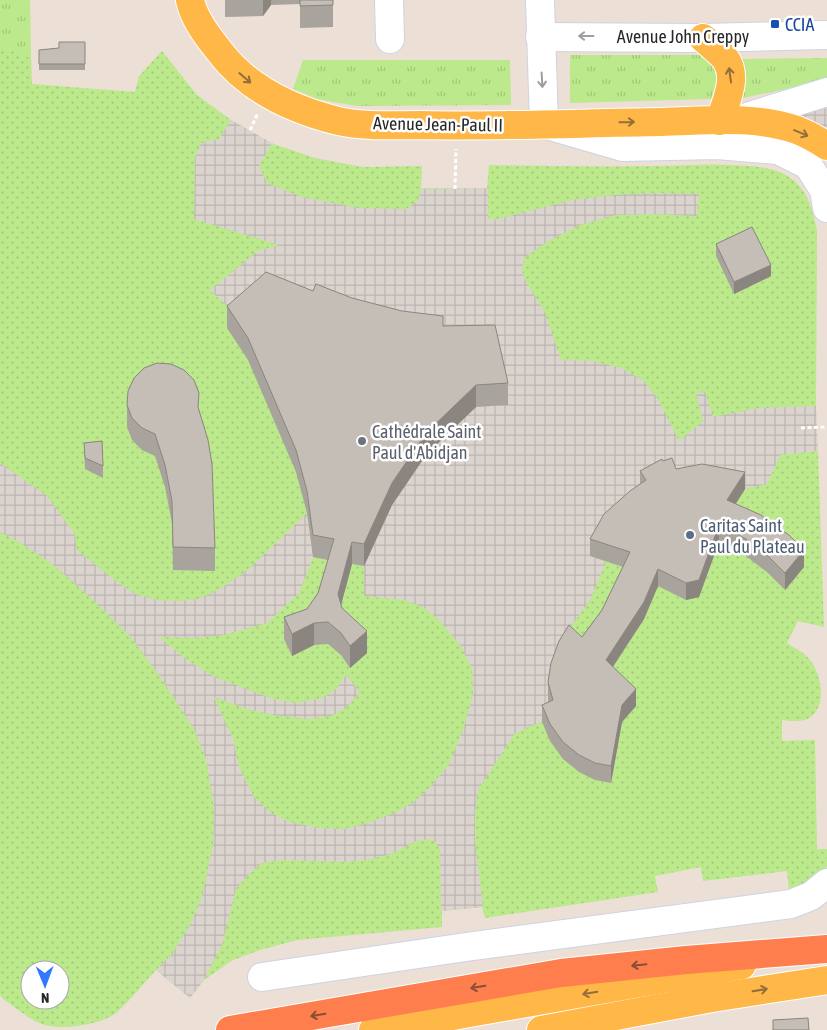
<svg xmlns="http://www.w3.org/2000/svg" width="827" height="1030" font-family="'Asap Condensed',sans-serif">
  <defs>
    <pattern id="grass-tufts" width="24" height="20" patternUnits="userSpaceOnUse" patternTransform="scale(1.25)"><rect width="24" height="20" fill="#bbe98c"/><path d="M3 7l-1-3M5 7V3M7 7l1-3M15 17l-1-3M17 17v-4M19 17l1-3" fill="none" stroke="#a1c879"/></pattern>
    <pattern id="park-dots" width="8" height="8" patternUnits="userSpaceOnUse" patternTransform="scale(1.25)"><rect width="8" height="8" fill="#bbe98c"/><path d="M2 2h.1M6 6h.1" fill="none" stroke="#a1c879" stroke-width="1.8" stroke-linecap="round"/></pattern>
    <pattern id="plaza-grid" width="8" height="8" patternUnits="userSpaceOnUse" patternTransform="scale(1.25)"><rect width="8" height="8" fill="#dbd3ce"/><path d="M0 4h8M4 0v8" fill="none" stroke="#bcb5b1"/></pattern>
  </defs>
  <rect width="100%" height="100%" fill="#ecdfd6"/>
  <!-- grass -->
  <g fill="url(#grass-tufts)">
    <polygon points="0,0 30,0 31,58 0,46"/>
    <polygon points="570,55 699,55 743,59 827,58 827,80 743,98 570,103"/>
    <polygon points="303,60 510,60 511,105 357,106 317,99 293,89"/>
  </g>
  <!-- park -->
  <path fill="url(#park-dots)" fill-rule="evenodd" d="M 0,46 L 31,58 L 32,84 L 135,92 L 139,76 L 162,51 L 197,95 L 231,120 L 271,143 L 315,158 L 362,167 L 422,166 L 421,188 L 487,188 L 489,165 C 543,166 598,167 652,166 C 682,166 761,160 784,174 C 807,186 812,207 817,230 L 816,406 L 801,407 L 802,452 L 818,451 L 824,627 L 798,621 L 787,643 C 794,648 804,652 809,659 C 821,672 827,703 812,716 C 804,723 792,721 782,720 L 782,741 L 815,740 L 817,849 L 827,849 L 827,866 L 823,873 L 801,888 L 789,890 L 787,871 L 703,881 L 701,867 L 655,876 L 658,892 L 485,918 L 482,907 L 442,911 L 442,927 L 297,940 L 260,950 L 233,960 L 204,980 L 190,998 L 156,970 C 143,984 130,1001 116,1013 C 100,1025 64,1030 45,1025 C 29,1020 16,1008 2,998 L 0,995 ZM 30,970 L 60,970 L 60,1000 L 30,1000 Z"/>
  <!-- plaza -->
  <g fill="url(#plaza-grid)">
    <polygon points="827,103 827,131 798,115"/>
    <polygon points="231,120 272,143 259,166 267,183 302,197 359,208 406,209 418,201 421,189 488,188 488,218 494,220 572,200 615,195 652,193 699,194 697,216 654,214 616,215 580,225 545,243 524,258 522,270 524,278 545,313 561,360 592,361 621,368 644,381 658,399 679,441 703,421 696,393 705,392 713,417 759,408 816,406 818,451 780,455 767,484 745,489 590,556 606,562 590,600 565,635 553,717 515,733 478,790 475,813 475,842 483,907 441,911 440,851 436,842 429,839 416,841 394,853 367,860 341,862 282,860 262,863 249,874 236,889 222,945 204,980 190,998 156,970 172,954 190,925 201,900 207,875 213,844 214,808 206,759 194,729 161,678 130,636 93,600 55,566 19,542 0,532 0,463 47,496 74,533 77,550 113,579 135,594 158,600 179,601 198,599 220,589 249,569 307,513 313,557 299,593 267,623 224,635 194,638 159,637 187,660 215,677 273,699 296,703 323,698 337,688 346,675 360,692 346,708 331,716 308,719 273,715 247,709 214,697 233,739 239,767 254,797 271,813 290,822 319,828 344,829 368,823 394,813 414,802 431,786 449,764 463,730 473,695 472,668 460,645 439,620 423,607 405,600 364,596 364,566 392,505 426,455 476,407 507,405 239,317 210,290 258,251 279,245 194,219 195,158 201,143 219,139"/>
  </g>
  <g fill="none" stroke-linecap="round" stroke-linejoin="round">
    <defs>
      <g id="minor">
        <polyline points="389,0 390,39"/>
        <polyline points="540,0 544,124 623,147 717,145 778,150 808,165 824,190 827,208"/>
        <polyline points="540,37 703,38 827,35"/>
        <polyline points="737,120 827,92"/>
        <polyline points="262,977 466,947 791,904 811,896 827,883"/>
      </g>
      <g id="major">
        <path d="M 190,0 C 194,19 208,37 220,52 C 248,89 294,110 338,121 C 364,127 394,125 421,125 C 501,127 582,123 662,122 C 706,121 754,115 797,130 C 807,134 818,140 827,146"/>
        <path d="M 703,38 C 710,44 717,50 723,56 C 740,75 726,100 720,121"/>
        <polyline points="373,1030 742,965"/>
        <polyline points="541,1030 712,998 827,980"/>
      </g>
      <polyline id="highway" points="230,1030 561,973 686,960 827,949"/>
    </defs>
    <!-- minor casing -->
    <use href="#minor" stroke="#ccd4e2" stroke-width="30"/>
    <!-- major casing -->
    <use href="#major" stroke="#fff" stroke-width="30"/>
    <!-- highway casing -->
    <use href="#highway" stroke="#fff" stroke-width="30"/>
    <!-- path -->
    <g stroke="#fff" stroke-width="3" stroke-dasharray="4 2.5" stroke-linecap="butt">
      <polyline points="250,130 258,113"/>
      <polyline points="455,189 456,149"/>
      <polyline points="801,428 827,427"/>
    </g>
    <!-- minor -->
    <use href="#minor" stroke="#fff" stroke-width="28"/>
    <!-- major -->
    <use href="#major" stroke="#ffb748" stroke-width="28"/>
    <!-- highway -->
    <use href="#highway" stroke="#ff7e4e" stroke-width="28"/>
  </g>
  <!-- wall -->
  <g fill="#a9a39d">
    <polygon points="225,0 333,0 333,27 300,28 300,4 271,5 263,16 225,17"/>
    <polygon points="85,42 85,70 39,70 39,50 59,48"/>
    <polygon points="716,244 771,276 734,294 716,256"/>
    <polygon points="313,291 352,298 443,326 508,383 508,405 476,407 426,455 392,505 364,566 352,564 341,605 342,608 367,653 350,668 341,655 328,644 314,645 292,656 284,639 284,617 307,609 318,593 328,560 313,557 307,513 296,472 248,360 227,328 227,306"/>
    <polygon points="127,405 199,409 215,548 215,571 173,570 172,523 165,487 155,456 142,450 132,440 127,427"/>
    <polygon points="84,443 103,466 103,478 85,469"/>
    <polygon points="663,461 676,469 745,489 736,504 804,567 785,590 768,573 746,556 719,542 699,597 686,600 658,586 644,619 613,667 636,706 622,722 611,783 595,780 579,772 563,759 550,741 542,722 542,705 548,702 548,682 602,610 623,567 590,556 590,539 640,485 640,471"/>
  </g>
  <!-- shaded-wall -->
  <g fill="#8a857f">
    <polygon points="263,0 271,0 271,5 263,16"/>
    <polygon points="771,265 771,276 734,294 734,282"/>
    <polygon points="476,385 476,407 426,455 392,505 364,566 364,544 392,483 426,433"/>
    <polygon points="745,472 745,489 727,517 727,500"/>
    <polygon points="719,525 719,542 699,597 686,600 686,583"/>
    <polygon points="352,542 352,564 338,616 338,594"/>
    <polygon points="804,550 804,567 785,590 785,573"/>
    <polygon points="658,569 658,586 644,619 606,677 606,660"/>
    <polygon points="314,623 314,645 292,656 292,634"/>
    <polygon points="367,631 367,653 350,668 350,646"/>
    <polygon points="636,689 636,706 622,722 611,783 611,766 622,705"/>
  </g>
  <!-- building -->
  <g fill="#c5beb6" stroke="#8a857f">
    <polygon points="300,0 333,0 333,5 300,6"/>
    <polygon points="59,42 85,42 85,64 39,64 39,50 59,48"/>
    <polygon points="752,227 771,265 734,282 716,244"/>
    <polygon points="266,272 313,291 316,284 352,298 402,311 443,316 443,326 495,325 508,383 476,385 426,433 392,483 364,544 352,542 338,594 342,608 367,631 350,646 341,633 328,622 314,623 292,634 284,617 307,609 318,593 334,539 313,535 307,491 296,450 248,338 227,306"/>
    <polygon points="157,363 171,364 184,370 194,380 199,393 198,407 208,440 212,464 215,548 173,547 172,501 165,465 155,434 142,428 132,418 127,405 128,391 134,378 144,368"/>
    <polygon points="102,441 103,466 85,458 84,443"/>
    <polygon points="672,458 676,469 702,464 745,472 727,500 761,515 789,535 804,550 785,573 768,556 746,539 719,525 699,580 686,583 658,569 644,602 606,660 636,689 622,705 611,766 595,763 579,755 563,742 550,724 542,705 553,700 548,682 551,663 559,641 569,625 582,637 602,610 630,552 590,539 604,514 630,491 646,480 640,471 662,459 663,461"/>
    <polygon points="808,1018 809,1030 773,1030 773,1020"/>
  </g>
  <!-- one-way arrows -->
  <defs><path id="oneway-shaft" d="M-6 0H5M1.5-3L5.5 0L1.5 3" fill="none" stroke-width="1.6" stroke-linecap="round" stroke-linejoin="round" transform="scale(1.25)"/></defs>
  <g stroke="#9e9e9e">
    <use href="#oneway-shaft" transform="translate(586 36) rotate(-180)"/>
    <use href="#oneway-shaft" transform="translate(542 80) rotate(87)"/>
  </g>
  <g stroke="#936f38">
    <use href="#oneway-shaft" transform="translate(730 75) rotate(-98)"/>
    <use href="#oneway-shaft" transform="translate(245 78) rotate(41)"/>
    <use href="#oneway-shaft" transform="translate(627 122) rotate(-1)"/>
    <use href="#oneway-shaft" transform="translate(801 133) rotate(23)"/>
    <use href="#oneway-shaft" transform="translate(760 990) rotate(-9)"/>
    <use href="#oneway-shaft" transform="translate(590 993) rotate(170)"/>
  </g>
  <g stroke="#884e39">
    <use href="#oneway-shaft" transform="translate(639 965) rotate(174)"/>
    <use href="#oneway-shaft" transform="translate(478 987) rotate(170)"/>
    <use href="#oneway-shaft" transform="translate(318 1015) rotate(170)"/>
  </g>
  <!-- markers -->
  <rect fill="#1a4fb4" stroke="#fff" stroke-width="2" x="770" y="19" width="10" height="10" rx="2.5"/>
  <circle fill="#6b7280" stroke="#fff" stroke-width="2" cx="362" cy="441" r="5"/>
  <circle fill="#5c6f8a" stroke="#fff" stroke-width="2" cx="690" cy="535" r="5"/>
  <g text-anchor="middle" dominant-baseline="central" stroke-width="5" stroke-linejoin="round" paint-order="stroke">
    <!-- transit labels -->
    <g font-size="18" fill="#164399" stroke="#fff" text-anchor="start">
      <text x="785" y="24">CCIA</text>
    </g>
    <!-- street labels -->
    <g font-size="18" fill="#272727" stroke="#fff">
      <text x="683" y="36">Avenue John Creppy</text>
      <text transform="translate(438 124) rotate(1)">Avenue Jean-Paul II</text>
    </g>
    <!-- worship labels -->
    <g font-size="18" fill="#5b616d" stroke="#fff" text-anchor="start">
      <text x="372" y="431">Cathédrale Saint<tspan x="372" dy="21">Paul d'Abidjan</tspan></text>
    </g>
    <!-- service labels -->
    <g font-size="18" fill="#4e5e75" stroke="#fff" text-anchor="start">
      <text x="700" y="525">Caritas Saint<tspan x="700" dy="21">Paul du Plateau</tspan></text>
    </g>
  </g>
  <!-- north arrow -->
  <g transform="translate(45 985) rotate(179)"><circle r="24" fill="#ffffff" stroke="#a9a9a9"/>
  <path d="M0-4L9 19L0 12L-9 19Z" fill="#3078ff"/>
  <text y="-8" font-size="14" font-weight="bold" text-anchor="middle" fill="#272727">N</text>
  </g>
</svg>
